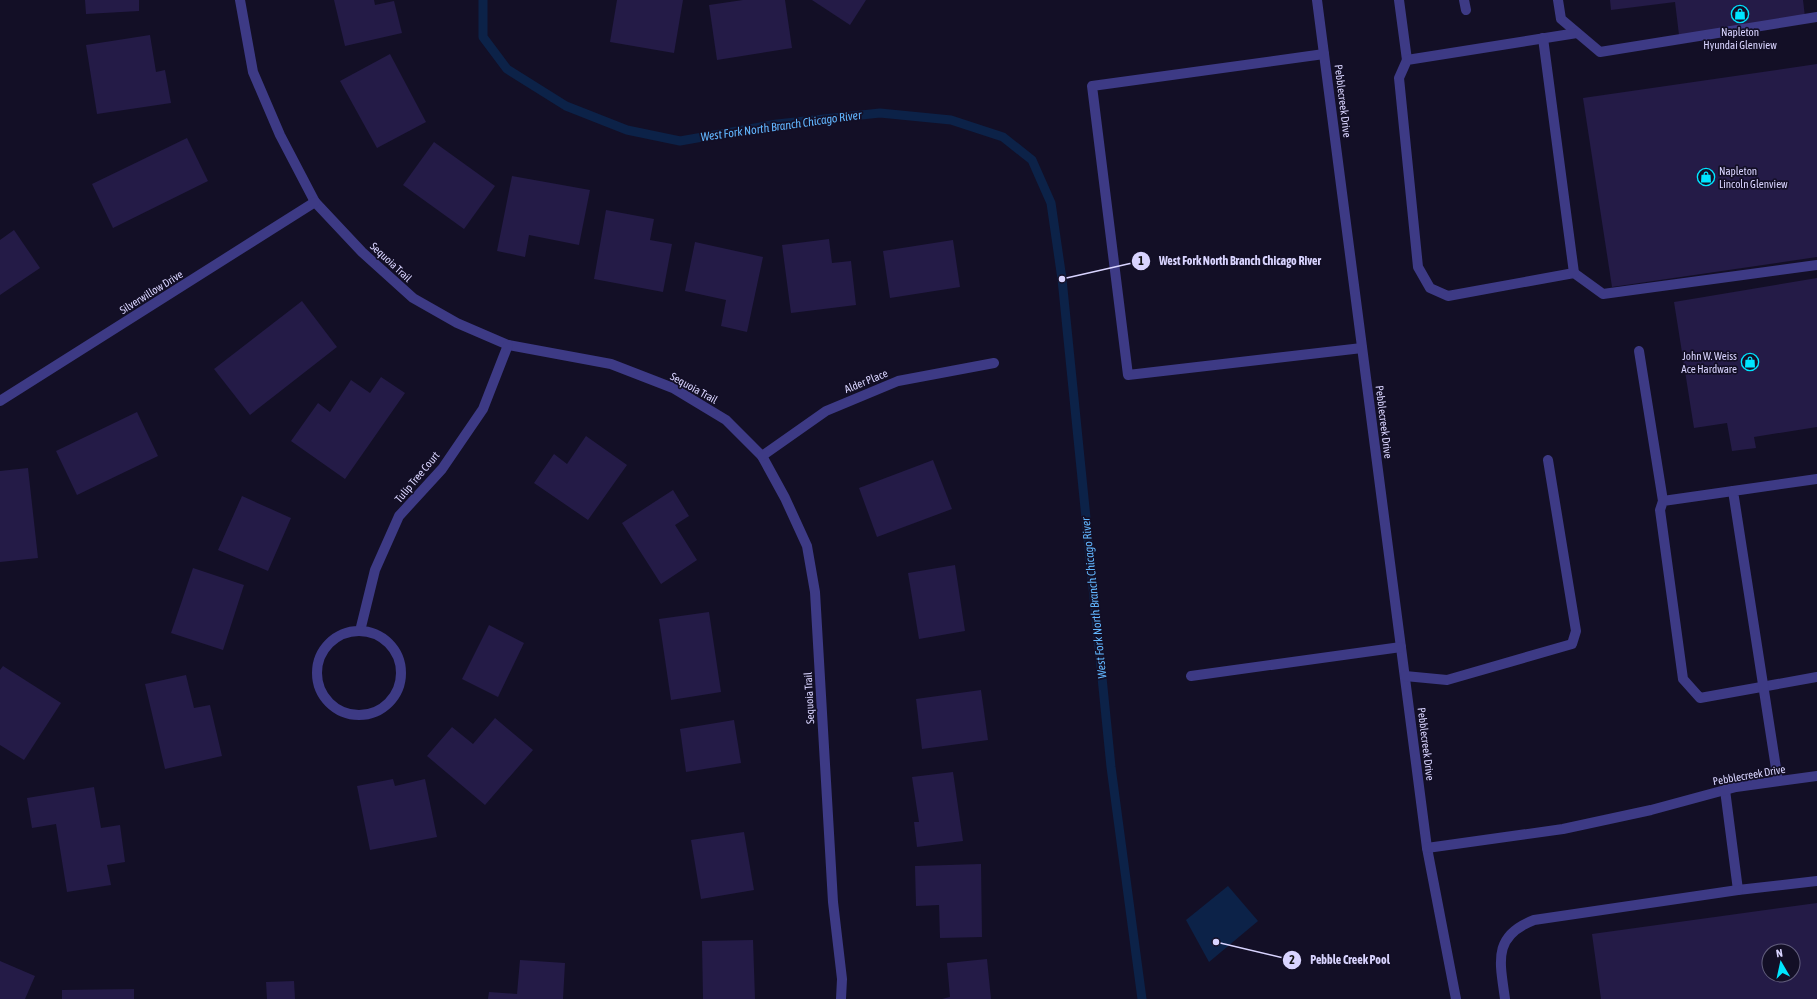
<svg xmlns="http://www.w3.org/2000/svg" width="1817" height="999" font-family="'Asap Condensed',sans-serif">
  <rect width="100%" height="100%" fill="#130f26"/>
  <!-- water -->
  <polygon fill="#0c2248" points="1228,886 1258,921 1209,962 1186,920"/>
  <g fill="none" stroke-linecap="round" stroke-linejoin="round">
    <!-- stream -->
    <polyline stroke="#0c2248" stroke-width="9" points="483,0 483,37 507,69 566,106 627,130 680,141 777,124 880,113 951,120 1003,137 1032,160 1051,203 1062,279 1111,767 1142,999"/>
  </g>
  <!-- building -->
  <g fill="#241b47" fill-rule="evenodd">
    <polygon points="85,0 139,0 139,11 86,14"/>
    <polygon points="334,0 374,0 375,5 394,1 402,33 345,46"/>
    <polygon points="617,0 683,0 674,53 610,42"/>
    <polygon points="743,0 785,0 792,48 717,60 709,5"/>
    <polygon points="812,0 866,0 850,25"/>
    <polygon points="1610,0 1803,0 1805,17 1679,35 1675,2 1611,10"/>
    <polygon points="150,35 156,72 165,70 171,103 97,114 86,45"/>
    <polygon points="390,54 426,122 377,148 340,81"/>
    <polygon points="1817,64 1817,257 1612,287 1583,98"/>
    <polygon points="187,138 208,181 113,228 92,184"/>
    <polygon points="434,142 495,186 464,229 403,185"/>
    <polygon points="512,176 590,190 579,245 529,235 525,257 497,251"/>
    <polygon points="606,210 654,219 650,240 672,244 663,292 594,279"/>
    <polygon points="14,230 40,268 0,295 0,240"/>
    <polygon points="829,239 832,263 851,261 856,305 791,313 782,245"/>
    <polygon points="953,240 960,287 890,298 883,251"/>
    <polygon points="695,242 763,257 747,332 721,326 726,300 685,291"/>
    <polygon points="1817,278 1817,427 1754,437 1756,448 1732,451 1727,423 1694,428 1674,302"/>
    <polygon points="302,301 337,347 250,415 214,369"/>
    <polygon points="381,377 405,393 345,479 291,441 318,403 330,412 351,380 370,393"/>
    <polygon points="137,412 158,456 77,495 56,451"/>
    <polygon points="586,436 627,465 588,520 534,483 554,454 567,464"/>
    <polygon points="933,460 952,509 877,537 859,488"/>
    <polygon points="28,468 38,558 0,562 0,471"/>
    <polygon points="673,490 689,516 675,525 697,560 661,584 622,523"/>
    <polygon points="242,496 291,518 268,571 218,550"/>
    <polygon points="955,565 965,631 919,639 908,573"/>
    <polygon points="193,568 244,585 223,650 171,633"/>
    <polygon points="709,612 721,692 671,700 659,619"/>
    <polygon points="489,625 524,643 498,697 462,679"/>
    <polygon points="3,666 61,703 24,760 0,745 0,670"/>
    <polygon points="186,675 194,708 210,705 222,756 165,769 145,684"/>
    <polygon points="981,690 988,740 922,749 916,699"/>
    <polygon points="495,718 533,750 485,805 427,756 452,727 473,744"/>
    <polygon points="734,720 741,763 686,772 680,729"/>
    <polygon points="953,772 963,841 917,847 914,822 919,822 912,777"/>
    <polygon points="393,779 395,786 425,779 437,837 370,850 357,786"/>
    <polygon points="94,787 101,828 120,825 125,862 107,865 111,885 67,892 56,824 32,828 27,798"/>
    <polygon points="744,832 754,890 701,899 691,840"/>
    <polygon points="981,864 982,937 940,938 939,905 916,906 915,866"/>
    <path d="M 1817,903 L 1817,999 L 1601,999 L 1592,934 ZM 1769,951 L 1793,951 L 1793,975 L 1769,975 Z"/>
    <polygon points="753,940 755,999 703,999 702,941"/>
    <polygon points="987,959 991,999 942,999 950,997 947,963"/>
    <polygon points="520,960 565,963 563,999 488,999 489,992 517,994"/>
    <polygon points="0,961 35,976 25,999 0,999"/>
    <polygon points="294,981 295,999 267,999 266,982"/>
    <polygon points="134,989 134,999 62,999 62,990"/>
  </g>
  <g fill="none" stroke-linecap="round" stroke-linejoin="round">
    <!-- lane -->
    <g stroke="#3d3a85" stroke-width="10">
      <polyline points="1399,0 1407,60"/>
      <polyline points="1464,0 1466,10"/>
      <polyline points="1558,0 1561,19 1600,52 1817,17"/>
      <polyline points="1577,33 1407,60 1399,78 1418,267 1430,288 1448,296 1574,273 1603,294 1817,265"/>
      <polyline points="1543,38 1574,273"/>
      <polyline points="1324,54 1092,86 1128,375 1362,348"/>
      <polyline points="1639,351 1663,501"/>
      <polyline points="1733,491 1663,501 1660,510 1683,679 1700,698 1817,677"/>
      <polyline points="1778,781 1733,491 1817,479"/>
      <polyline points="1725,790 1738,890 1817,881"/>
      <path d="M 1505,999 C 1500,962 1492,936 1534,920 L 1738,890"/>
    </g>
    <!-- street -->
    <g stroke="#3d3a85" stroke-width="10">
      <polyline points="240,0 253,72 280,135 315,202 362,252 413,298 457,323 508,345 611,364 673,388 726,420 762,456 785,498 807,546 815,592 833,902 842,979 841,999"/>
      <polyline points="1317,0 1427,848 1456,999"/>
      <polyline points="0,401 315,202"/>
      <polyline points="762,456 826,411 898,381 994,363"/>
      <polyline points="360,631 375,570 399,516 442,469 483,409 508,345"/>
      <circle cx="359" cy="673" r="42"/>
      <polyline points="1191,676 1401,647"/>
      <polyline points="1405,676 1447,680 1572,644 1576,631 1548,460"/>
      <polyline points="1427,848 1563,829 1651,810 1736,787 1817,776"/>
    </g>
  </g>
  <!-- icons -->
  <defs>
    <symbol id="shop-ring" viewBox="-11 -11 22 22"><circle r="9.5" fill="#130f26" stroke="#00e5ff" stroke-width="1.5"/><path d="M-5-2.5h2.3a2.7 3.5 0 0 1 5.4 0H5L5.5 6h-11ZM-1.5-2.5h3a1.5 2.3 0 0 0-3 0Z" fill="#00e5ff"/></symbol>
  </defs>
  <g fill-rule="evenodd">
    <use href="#shop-ring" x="1730" y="4" width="20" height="20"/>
    <use href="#shop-ring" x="1696" y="167" width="20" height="20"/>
    <use href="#shop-ring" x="1740" y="352" width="20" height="20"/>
  </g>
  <g text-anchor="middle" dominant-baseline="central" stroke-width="3.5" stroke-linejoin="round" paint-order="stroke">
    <!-- poi labels -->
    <g font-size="11" fill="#d9d4ff" stroke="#130f26">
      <text x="1740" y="32">Napleton<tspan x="1740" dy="13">Hyundai Glenview</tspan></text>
      <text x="1719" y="171" text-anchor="start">Napleton<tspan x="1719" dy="13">Lincoln Glenview</tspan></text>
      <text x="1737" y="356" text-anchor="end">John W. Weiss<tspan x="1737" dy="13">Ace Hardware</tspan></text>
    </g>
    <!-- street labels -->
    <g font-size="11" fill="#d9d4ff" stroke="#130f26">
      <text transform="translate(1343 101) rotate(83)">Pebblecreek Drive</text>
      <text transform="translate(391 262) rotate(43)">Sequoia Trail</text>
      <text transform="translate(151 292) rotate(-32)">Silverwillow Drive</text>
      <text transform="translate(866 381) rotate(-22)">Alder Place</text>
      <text transform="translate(694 388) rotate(29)">Sequoia Trail</text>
      <text transform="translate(1384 422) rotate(83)">Pebblecreek Drive</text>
      <text transform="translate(417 477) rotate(-50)">Tulip Tree Court</text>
      <text transform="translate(809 698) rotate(-93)">Sequoia Trail</text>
      <text transform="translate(1426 744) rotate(83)">Pebblecreek Drive</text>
      <text transform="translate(1749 775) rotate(-10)">Pebblecreek Drive</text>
    </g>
    <!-- water labels -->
    <g font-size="12" font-style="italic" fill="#62b6ff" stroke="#130f26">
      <text transform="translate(781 126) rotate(-8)">West Fork North Branch Chicago River</text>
      <text transform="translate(1094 598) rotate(-96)">West Fork North Branch Chicago River</text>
    </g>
  </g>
  <!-- callouts -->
  <path fill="none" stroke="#d9d4ff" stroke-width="1.5" d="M1062 279L1141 261M1216 942L1292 960"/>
  <g fill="#d9d4ff" stroke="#130f26" stroke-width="1.5">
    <circle cx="1062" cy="279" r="4"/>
    <circle cx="1216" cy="942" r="4"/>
    <circle cx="1141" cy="261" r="10"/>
    <circle cx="1292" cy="960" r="10"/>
  </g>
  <g font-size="12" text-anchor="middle" font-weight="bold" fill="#111">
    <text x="1141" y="265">1</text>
    <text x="1292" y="964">2</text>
  </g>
  <g font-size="12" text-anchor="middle" font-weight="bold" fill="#d9d4ff" stroke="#130f26" stroke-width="3.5" stroke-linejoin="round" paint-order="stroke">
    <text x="1240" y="265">West Fork North Branch Chicago River</text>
    <text x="1350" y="964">Pebble Creek Pool</text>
  </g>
  <!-- north arrow -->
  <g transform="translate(1781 963) rotate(351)"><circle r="19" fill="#130f26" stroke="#625e7d"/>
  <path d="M0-3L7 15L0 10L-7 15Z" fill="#00e5ff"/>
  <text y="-6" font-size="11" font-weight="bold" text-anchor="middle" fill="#d9d4ff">N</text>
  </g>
</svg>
